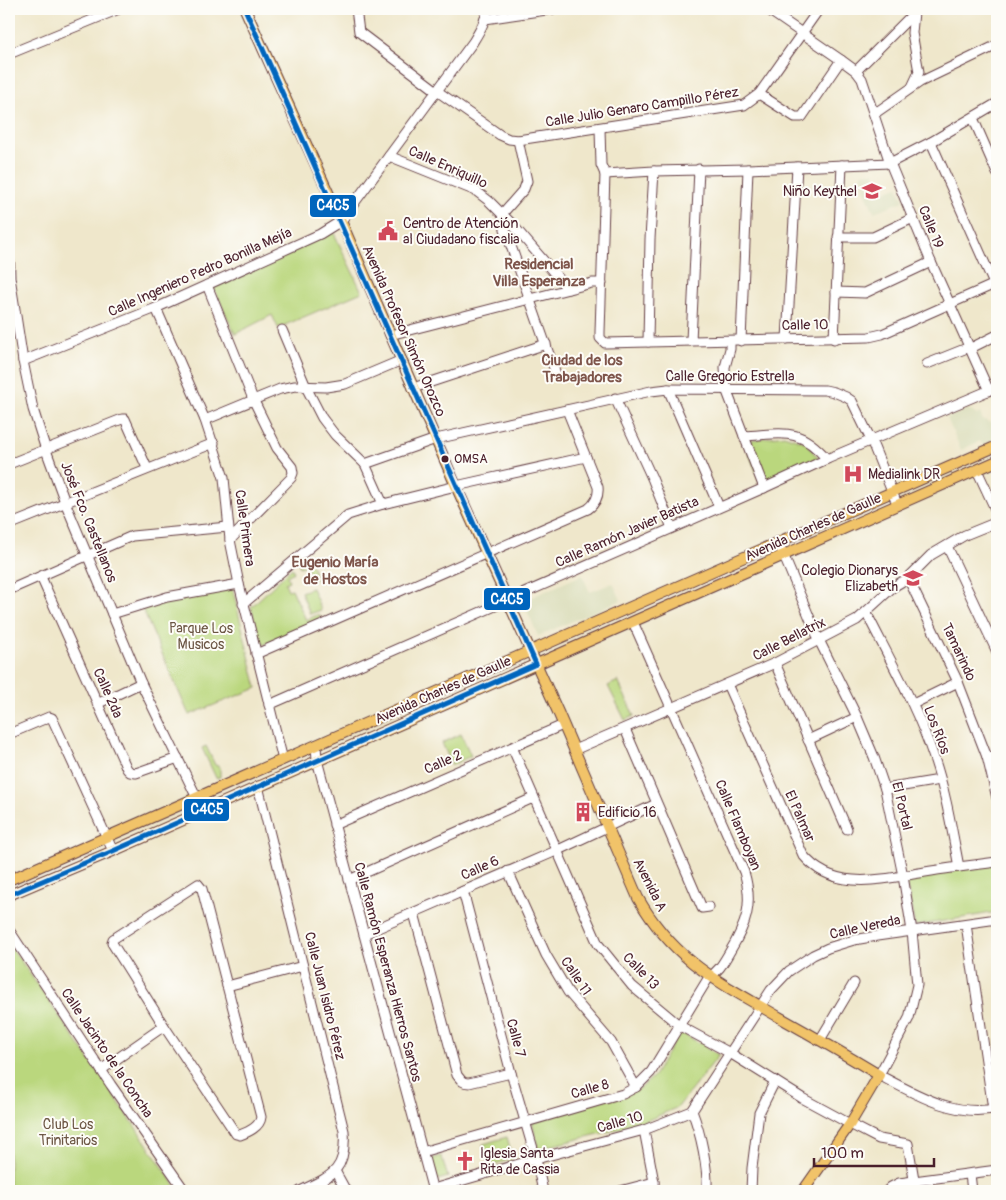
<svg xmlns="http://www.w3.org/2000/svg" width="1006" height="1200" font-family="Pangolin,sans-serif">
  <rect width="100%" height="100%" fill="#fdfcf7"/>
  <filter id="ink" filterUnits="userSpaceOnUse"><feTurbulence type="fractalNoise" baseFrequency=".02" numOctaves="2"/><feDisplacementMap in="SourceGraphic" scale="10" xChannelSelector="R" yChannelSelector="G"/><feConvolveMatrix kernelMatrix="1 2 1 2 8 2 1 2 1" color-interpolation-filters="sRGB"/></filter>
  <filter id="wash" filterUnits="userSpaceOnUse"><feTurbulence type="fractalNoise" baseFrequency=".0096" numOctaves="4" result="noise"/><feDisplacementMap in="SourceGraphic" scale="20" xChannelSelector="R" yChannelSelector="G"/><feGaussianBlur stdDeviation="1.12" result="paint"/><feColorMatrix in="noise" values="0 0 0 0 0 0 0 0 0 0 0 0 0 0 0 0 0 1.4 0 .05"/><feComposite in="paint" operator="in"/></filter>
  <g filter="url(#wash)">
    <rect width="100%" height="100%" fill="#efe7cb"/>
    <!-- built -->
    <g fill="#dcdebc">
      <polygon points="874,172 880,193 898,187 904,201 874,212 864,189 861,173"/>
      <polygon points="968,409 977,415 980,413 983,421 985,420 997,426 997,439 983,445 980,441 961,450 947,418"/>
      <polygon points="582,575 590,592 613,583 621,600 538,636 523,601"/>
    </g>
    <!-- green -->
    <g fill="#bad77d" stroke="#827b54">
      <polygon points="333,231 362,292 278,328 272,315 235,334 212,284"/>
      <polygon points="784,435 805,442 818,458 761,484 744,441"/>
      <polygon points="308,554 317,579 313,581 306,565 300,567 298,563"/>
      <polygon points="292,568 294,572 287,576 289,581 285,583 288,590 292,589 306,620 319,614 321,619 261,646 251,607"/>
      <polygon points="232,587 257,688 189,715 142,608 166,600"/>
      <polygon points="312,588 321,610 310,614 301,592"/>
      <polygon points="618,681 634,716 625,720 608,686"/>
      <polygon points="461,734 471,756 452,765 442,743"/>
      <polygon points="206,746 215,765 220,767 220,777 216,778 202,748"/>
      <polygon points="997,863 997,912 915,926 905,877"/>
      <polygon points="9,944 96,1069 179,1191 9,1191"/>
      <polygon points="680,1032 699,1043 704,1042 706,1048 719,1055 678,1107 639,1124 538,1149 532,1121 641,1088 654,1076"/>
      <polygon points="507,1137 513,1159 489,1166 483,1144"/>
      <polygon points="441,1156 448,1177 437,1180 431,1159"/>
    </g>
  </g>
  <g filter="url(#ink)">
    <g fill="none" stroke-linecap="round" stroke-linejoin="round">
      <defs>
        <g id="minor">
          <polyline points="356,9 359,32 437,91 500,135 509,139 518,140 744,105 759,94 819,9"/>
          <polyline points="767,9 841,60 856,71 862,79 890,163 931,262 989,391"/>
          <polyline points="485,19 553,9"/>
          <polyline points="9,54 119,9"/>
          <polyline points="856,71 914,13"/>
          <polyline points="912,87 919,72 912,33 914,12"/>
          <polyline points="759,94 795,117 802,117 841,60"/>
          <polyline points="874,114 920,82 997,45"/>
          <polyline points="973,118 997,173"/>
          <polyline points="600,128 601,165 605,174"/>
          <polyline points="931,142 994,284"/>
          <polyline points="389,156 476,191 489,201 512,224 568,289"/>
          <polyline points="605,174 600,332 600,338 605,343 869,337 882,334 997,283"/>
          <polyline points="605,174 654,171 748,169 890,163 931,142 997,103"/>
          <polyline points="502,214 524,189 527,181 518,140"/>
          <polyline points="503,215 505,229 556,374"/>
          <polyline points="838,237 873,237 913,218"/>
          <polyline points="9,241 10,277 23,361 33,409 46,450 65,502 141,683 197,798"/>
          <polyline points="207,285 253,399 277,448 292,467 293,473 291,478 230,540"/>
          <polyline points="836,292 865,293 931,262"/>
          <polyline points="156,308 205,420 224,478 230,540 239,584 283,760"/>
          <polyline points="282,330 306,387 322,418 335,435 365,464 383,504"/>
          <polyline points="390,335 592,283 602,283"/>
          <polyline points="787,339 797,167"/>
          <polyline points="834,339 842,165"/>
          <polyline points="691,341 699,169"/>
          <polyline points="730,341 730,349 725,367 726,389 764,488"/>
          <polyline points="741,341 748,169"/>
          <polyline points="648,342 650,239 654,171"/>
          <path d="M 23,361 L 156,308 L 320,234 L 341,221 L 473,42 C 479,32 486,21 487,9"/>
          <polyline points="927,364 967,348 971,348 997,335"/>
          <polyline points="413,388 546,344"/>
          <polyline points="668,389 719,507"/>
          <polyline points="615,398 652,478 672,528"/>
          <polyline points="205,420 280,389 295,386 326,387 345,384 402,360"/>
          <path d="M 744,436 C 783,434 798,426 827,459"/>
          <polyline points="9,464 122,419 125,419 147,468"/>
          <polyline points="365,464 436,439 651,391 668,389 825,390 834,392 846,397 852,401 871,440 897,504"/>
          <polyline points="977,470 997,513"/>
          <polyline points="9,525 214,443"/>
          <path d="M 778,542 L 819,640 L 857,717 L 874,757 L 885,789 L 903,876 L 912,931 L 917,985 L 909,1018 L 879,1075 C 913,1093 957,1119 997,1108"/>
          <polyline points="947,546 997,652"/>
          <polyline points="41,577 127,769 130,772 136,773 178,758"/>
          <polyline points="908,578 958,682 987,757 997,798"/>
          <polyline points="9,590 132,536 228,527"/>
          <polyline points="243,604 348,515 383,504 456,486 586,457"/>
          <path d="M 866,612 C 890,660 917,707 934,758 C 946,793 952,831 959,867"/>
          <polyline points="112,614 167,597 239,584"/>
          <path d="M 256,654 L 588,509 C 596,503 599,496 598,487 L 567,410"/>
          <polyline points="775,663 847,829"/>
          <path d="M 727,684 L 803,855 C 834,893 883,879 925,872 C 949,868 973,865 997,862"/>
          <polyline points="97,704 141,683"/>
          <polyline points="913,704 958,682"/>
          <polyline points="269,705 764,488 827,459 997,387"/>
          <polyline points="625,729 702,908 709,907"/>
          <polyline points="9,734 49,717 52,718 113,851"/>
          <polyline points="808,740 857,717"/>
          <polyline points="316,745 317,760 433,1191"/>
          <polyline points="512,747 598,944 632,986 680,1026 730,1053 802,1098 850,1124 879,1139 908,1144 916,1191"/>
          <polyline points="574,750 775,663 857,620 893,587 908,578 931,555 965,535 997,522"/>
          <polyline points="987,757 997,756"/>
          <path d="M 258,786 L 344,1131 C 347,1171 332,1176 300,1191"/>
          <polyline points="885,789 940,780"/>
          <polyline points="334,825 563,725"/>
          <polyline points="508,871 546,955 568,992 611,1042 636,1087"/>
          <polyline points="349,880 533,798"/>
          <path d="M 198,884 L 202,889 L 261,1117 C 260,1127 248,1132 240,1135 L 236,1134 L 164,1026 L 112,943 L 113,939 Z"/>
          <polyline points="463,891 511,1073 536,1159 543,1191"/>
          <path d="M 414,913 L 457,1075 C 461,1080 462,1083 469,1083 L 511,1073"/>
          <polyline points="966,924 993,1109"/>
          <polyline points="9,930 111,1085 185,1191"/>
          <polyline points="364,934 556,851 656,804"/>
          <polyline points="227,986 303,966"/>
          <polyline points="820,1040 854,983"/>
          <polyline points="101,1070 164,1026"/>
          <path d="M 692,1111 C 701,1134 708,1167 707,1191"/>
          <polyline points="644,1130 654,1182 654,1191"/>
          <path d="M 422,1152 L 623,1094 L 636,1087 L 651,1072 L 709,977 C 719,971 723,963 729,953 C 746,925 754,905 744,872 L 633,622"/>
          <polyline points="335,1171 346,1191"/>
          <polyline points="970,1174 972,1191"/>
          <polyline points="433,1189 536,1159 644,1130 692,1111 771,990 789,971 813,955 828,948 854,940 877,936 997,919"/>
          <polyline points="620,1191 654,1182"/>
          <polyline points="751,1191 752,1168 759,1113 775,1081"/>
          <polyline points="887,1191 891,1187 899,1183 997,1170"/>
        </g>
        <g id="major">
          <path d="M 245,9 L 341,221 L 456,486 L 558,712 L 638,898 C 674,961 719,982 779,1017 C 813,1036 846,1055 879,1075 L 850,1124 L 803,1191"/>
          <polyline points="9,880 997,446"/>
          <polyline points="9,895 113,851 997,461"/>
        </g>
      </defs>
      <!-- minor casing -->
      <use href="#minor" stroke="#633d43" stroke-width="11"/>
      <!-- major casing -->
      <use href="#major" stroke="#633d43" stroke-width="12"/>
      <!-- minor -->
      <use href="#minor" stroke="#fff" stroke-width="9"/>
      <!-- major -->
      <use href="#major" stroke="#f1c369" stroke-width="10"/>
      <defs>
        <path id="bus-1" d="M 9,895 L 113,851 L 536,664 C 438,446 344,227 245,9"/>
      </defs>
      <!-- bus-1 casing -->
      <use href="#bus-1" stroke="#fdfcf7" stroke-width="9"/>
      <!-- bus-1 -->
      <use href="#bus-1" stroke="#0065bd" stroke-width="5"/>
    </g>
  </g>
  <!-- icons -->
  <defs>
    <symbol id="school-bare" viewBox="-9 -9 18 18"><path d="M0-5L7-2L0 1L-7-2ZM-4 1L0 2.5L4 1V4Q0 6-4 4Z" fill="#d1495b" stroke="#fdfcf7" stroke-width="2.5" paint-order="stroke"/></symbol>
    <symbol id="civic-bare" viewBox="-9 -9 18 18"><path d="M-.6-6.5H3V-4.5H.6V-3L4-1V1h2V6H-6V1h2V-1L-.6-3ZM-1.2 2.5V6h2.4V2.5Z" fill="#d1495b" stroke="#fdfcf7" stroke-width="2.5" paint-order="stroke"/></symbol>
    <symbol id="hospital-bare" viewBox="-9 -9 18 18"><path d="M-5-5h3v3.5h4V-5h3V5h-3V1.5h-4V5h-3Z" fill="#d1495b" stroke="#fdfcf7" stroke-width="2.5" paint-order="stroke"/></symbol>
    <symbol id="building-bare" viewBox="-9 -9 18 18"><path d="M-4-6H4V6H1V3H-1V6H-4ZM-2.5-4.3h1.7v1.8h-1.7ZM.8-4.3h1.7v1.8H.8ZM-2.5-1h1.7V.8h-1.7ZM.8-1h1.7V.8H.8Z" fill="#d1495b" stroke="#fdfcf7" stroke-width="2.5" paint-order="stroke"/></symbol>
    <symbol id="church-bare" viewBox="-9 -9 18 18"><path d="M-1.2-6h2.4v3.5h3.3v2.4h-3.3V6h-2.4V-.1h-3.3v-2.4h3.3Z" fill="#d1495b" stroke="#fdfcf7" stroke-width="2.5" paint-order="stroke"/></symbol>
  </defs>
  <g fill-rule="evenodd">
    <use href="#school-bare" x="858" y="177" width="28" height="28"/>
    <use href="#civic-bare" x="374" y="217" width="28" height="28"/>
    <use href="#hospital-bare" x="839" y="460" width="28" height="28"/>
    <use href="#school-bare" x="899" y="564" width="28" height="28"/>
    <use href="#building-bare" x="569" y="798" width="28" height="28"/>
    <use href="#church-bare" x="451" y="1147" width="28" height="28"/>
  </g>
  <!-- markers -->
  <circle fill="#4a1f2b" stroke="#fdfcf7" stroke-width="2" cx="445" cy="459" r="4.5"/>
  <g text-anchor="middle" dominant-baseline="central" stroke-width="4" stroke-linejoin="round" paint-order="stroke">
    <!-- bus labels -->
    <g font-size="13" fill="#4a1f2b" stroke="#fdfcf7" text-anchor="start">
      <text x="454" y="459">OMSA</text>
    </g>
    <!-- street labels -->
    <g font-size="14" fill="#4a1f2b" stroke="#fdfcf7">
      <text transform="translate(642 107) rotate(-9)">Calle Julio Genaro Campillo Pérez</text>
      <text transform="translate(448 167) rotate(24)">Calle Enriquillo</text>
      <text transform="translate(931 227) rotate(68)">Calle 19</text>
      <text transform="translate(200 272) rotate(-24)">Calle Ingeniero Pedro Bonilla Mejía</text>
      <text transform="translate(805 325) rotate(-1)">Calle 10</text>
      <text transform="translate(404 331) rotate(66)">Avenida Profesor Simón Orozco</text>
      <text x="730" y="376">Calle Gregorio Estrella</text>
      <text transform="translate(89 522) rotate(68)">José Fco. Castellanos</text>
      <text transform="translate(813 527) rotate(-24)">Avenida Charles de Gaulle</text>
      <text transform="translate(245 528) rotate(82)">Calle Primera</text>
      <text transform="translate(627 532) rotate(-24)">Calle Ramón Javier Batista</text>
      <text transform="translate(789 639) rotate(-27)">Calle Bellatrix</text>
      <text transform="translate(959 652) rotate(65)">Tamarindo</text>
      <text transform="translate(443 690) rotate(-24)">Avenida Charles de Gaulle</text>
      <text transform="translate(108 693) rotate(66)">Calle 2da</text>
      <text transform="translate(937 730) rotate(69)">Los Ríos</text>
      <text transform="translate(443 762) rotate(-24)">Calle 2</text>
      <text transform="translate(902 806) rotate(77)">El Portal</text>
      <text transform="translate(800 816) rotate(66)">El Palmar</text>
      <text transform="translate(738 825) rotate(67)">Calle Flamboyan</text>
      <text transform="translate(480 868) rotate(-24)">Calle 6</text>
      <text transform="translate(650 885) rotate(63)">Avenida A</text>
      <text transform="translate(865 927) rotate(-12)">Calle Vereda</text>
      <text transform="translate(641 971) rotate(46)">Calle 13</text>
      <text transform="translate(388 972) rotate(75)">Calle Ramón Esperanza Hierros Santos</text>
      <text transform="translate(576 976) rotate(56)">Calle 11</text>
      <text transform="translate(325 996) rotate(76)">Calle Juan Isidro Pérez</text>
      <text transform="translate(516 1038) rotate(75)">Calle 7</text>
      <text transform="translate(107 1053) rotate(56)">Calle Jacinto de la Concha</text>
      <text transform="translate(590 1089) rotate(-16)">Calle 8</text>
      <text transform="translate(620 1122) rotate(-16)">Calle 10</text>
    </g>
    <!-- poi labels -->
    <g font-size="14" fill="#4a1f2b" stroke="#fdfcf7" text-anchor="start">
      <text x="857" y="191" text-anchor="end">Niño Keythel</text>
      <text x="403" y="223">Centro de Atención<tspan x="403" dy="16">al Ciudadano fiscalia</tspan></text>
      <text x="868" y="474">Medialink DR</text>
      <text x="898" y="570" text-anchor="end">Colegio Dionarys<tspan x="898" dy="16">Elizabeth</tspan></text>
      <text x="598" y="812">Edificio 16</text>
      <text x="480" y="1153">Iglesia Santa<tspan x="480" dy="16">Rita de Cassia</tspan></text>
    </g>
    <!-- park labels -->
    <g font-size="14" fill="#6c5644" stroke="#fdfcf7">
      <text x="201" y="628">Parque Los<tspan x="201" dy="16">Musicos</tspan></text>
      <text x="68" y="1124">Club Los<tspan x="68" dy="16">Trinitarios</tspan></text>
    </g>
    <!-- neighbourhood labels -->
    <g font-size="15" font-weight="bold" fill="#7e554b" stroke="#fdfcf7">
      <text x="539" y="264">Residencial<tspan x="539" dy="17">Villa Esperanza</tspan></text>
      <text x="582" y="360">Ciudad de los<tspan x="582" dy="17">Trabajadores</tspan></text>
      <text x="335" y="562">Eugenio María<tspan x="335" dy="17">de Hostos</tspan></text>
    </g>
  </g>
  <g stroke="#fdfcf7" stroke-width="2">
    <rect x="309" y="194" width="48" height="24" rx="5" fill="#0065bd"/>
    <rect x="483" y="587" width="48" height="24" rx="5" fill="#0065bd"/>
    <rect x="183" y="798" width="47" height="24" rx="5" fill="#0065bd"/>
  </g>
  <g font-size="14" text-anchor="middle" font-weight="bold" fill="#fff">
    <text x="333" y="210">C4C5</text>
    <text x="507" y="604">C4C5</text>
    <text x="207" y="814">C4C5</text>
  </g>
  <!-- margin -->
  <rect width="1006" height="1200" fill="none" stroke="#fdfcf7" stroke-width="30"/>
  <!-- scale -->
  <path d="M814 1158v8h120v-8" fill="none" stroke="#4a1f2b" stroke-width="2.5"/>
  <text x="821" y="1158" font-size="15" fill="#4a1f2b" stroke="#fdfcf7" stroke-width="4" paint-order="stroke">100 m</text>
</svg>
